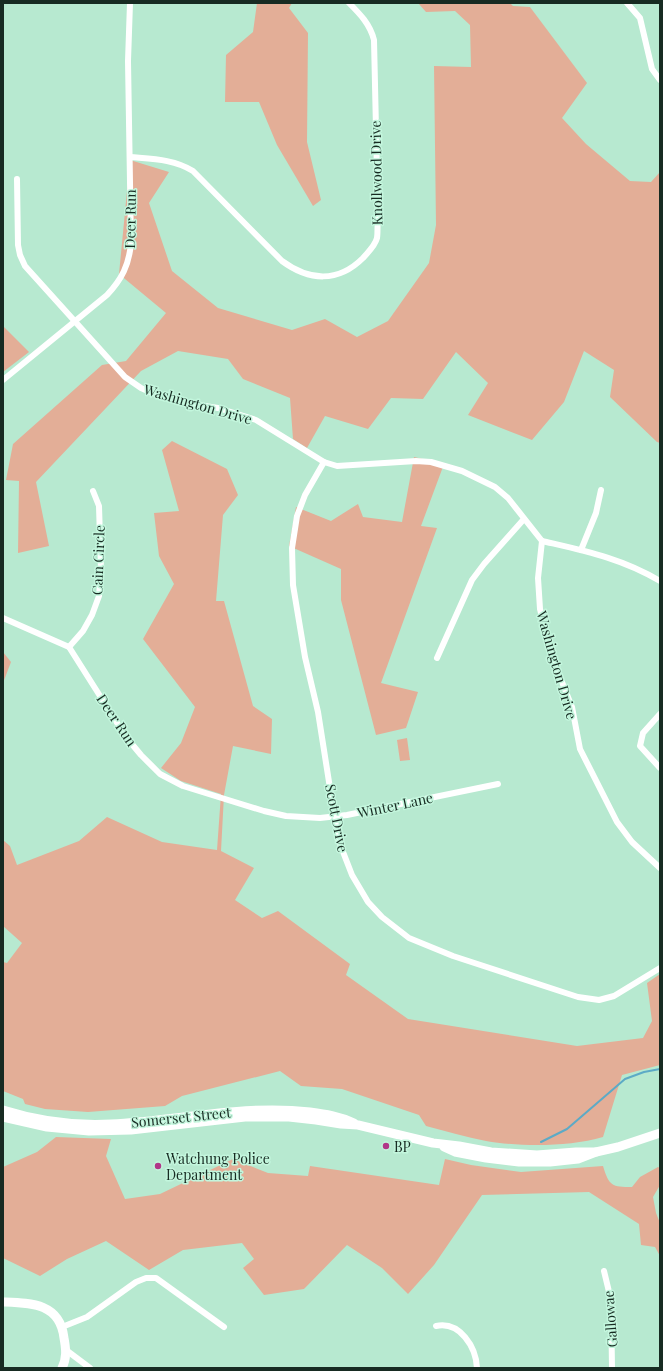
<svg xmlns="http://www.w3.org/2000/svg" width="663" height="1371" font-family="'Playfair Display',serif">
  <rect width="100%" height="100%" fill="#b7e9d0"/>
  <!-- green -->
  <g fill="#e3ae97">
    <polygon points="257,3 292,3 289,8 308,33 307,142 321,200 313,206 277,145 259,102 225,102 226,55 253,32"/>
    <polygon points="418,3 510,3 513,6 530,7 587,83 562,118 586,144 630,181 651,182 660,172 660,443 657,442 610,397 614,370 584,351 564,402 532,440 468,415 488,383 456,352 423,399 391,398 368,429 325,416 307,448 293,439 290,398 243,379 228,359 178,351 141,371 36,482 49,546 18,553 19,481 6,480 13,444 102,365 126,361 166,313 119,274 130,160 169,172 149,203 172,271 218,308 292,330 325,319 357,337 388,321 429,263 436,225 434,66 471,67 470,25 455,11 426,12"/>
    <polygon points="3,326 29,352 3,372"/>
    <path d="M 172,441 L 227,469 L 238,495 L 223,515 L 216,601 L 224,601 L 253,706 L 272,719 L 271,754 L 233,746 L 224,795 L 221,851 L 254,868 L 235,900 L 262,918 L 278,911 L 350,964 L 346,975 L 408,1019 L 577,1046 L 643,1038 L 652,1021 L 647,983 L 660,974 L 660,1065 L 622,1075 L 603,1137 C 568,1147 522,1147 486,1141 C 466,1137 446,1131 426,1126 L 419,1115 L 342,1089 L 301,1086 L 280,1071 L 182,1096 L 165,1106 L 88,1112 L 45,1109 L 25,1104 L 23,1099 L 3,1091 L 3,962 L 7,963 L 22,943 L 3,926 L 3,840 L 10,846 L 17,865 L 79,841 L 107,817 L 162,842 L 217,850 L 221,794 L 181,781 L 161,768 L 181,743 L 195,707 L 143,639 L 174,584 L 159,556 L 154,513 L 179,511 L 162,450 Z"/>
    <polygon points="414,457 444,464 421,526 437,528 381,683 418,692 406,728 376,735 341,600 341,569 289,546 296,507 331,521 358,504 363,517 402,522"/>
    <polygon points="3,652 11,662 3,683"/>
    <polygon points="407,738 410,760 400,761 397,740"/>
    <path d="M 56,1137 L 111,1139 L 106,1156 L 125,1199 L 160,1194 L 233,1159 L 268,1173 L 308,1176 L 310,1166 L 439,1185 L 445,1159 L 471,1165 L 521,1172 L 603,1166 C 609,1186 612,1187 632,1187 L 640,1177 L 658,1167 L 660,1168 L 660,1185 L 653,1197 L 656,1213 L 660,1223 L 660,1256 L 655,1247 L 641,1245 L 639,1224 L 589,1192 L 482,1195 L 434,1265 L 408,1294 L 382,1268 L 347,1245 L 304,1289 L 264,1295 L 243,1268 L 254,1259 L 242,1243 L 183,1250 L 149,1270 L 106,1241 L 67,1259 L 40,1276 L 3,1258 L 3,1167 L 37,1152 Z"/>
  </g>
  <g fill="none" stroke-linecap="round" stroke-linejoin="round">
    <!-- stream -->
    <polyline stroke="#5caac6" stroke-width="2" points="541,1142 567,1129 625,1079 644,1072 660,1069"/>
    <!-- street -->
    <g stroke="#fff" stroke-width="6">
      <polyline points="627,3 640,18 652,69 660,80"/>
      <path d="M 130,157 C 152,159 174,159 193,171 L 282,261 C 309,281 338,283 363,258 C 368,252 375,246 377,238 C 378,232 377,225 378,219 L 374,40 C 370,24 360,14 349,3"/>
      <polyline points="17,179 18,245 20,255 25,266 125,377 141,388 150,392 192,404 218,408 256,420 324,462 337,466 416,461 431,462 462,471 495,487 508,498 542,541 538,578 540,609 552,657 572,707 580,749 617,822 632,842 660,868"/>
      <path d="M 3,380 L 107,295 C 122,279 129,265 131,243 L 128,61 L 130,3"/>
      <polyline points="324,462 305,495 297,516 292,548 293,585 305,657 318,712 338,839 352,875 368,902 382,917 409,938 453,956 578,997 599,1000 614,996 660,968"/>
      <path d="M 542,541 C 585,551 621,558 660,581"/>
      <polyline points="581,550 596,513 601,490"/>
      <polyline points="3,618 69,647 126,737 141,755 160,774 183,786 264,811 286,816 320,818 347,815 498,784"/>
      <polyline points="69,647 83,631 92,615 99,596 101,570 99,506 93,491"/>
      <polyline points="437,658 472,580 484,564 524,519"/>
      <polyline points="660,714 643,733 640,746 660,768"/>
      <polyline points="604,1271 611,1300 612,1368"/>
      <path d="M 436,1326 C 460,1321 476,1347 477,1368"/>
      <polyline points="62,1327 87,1317 136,1282 146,1278 156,1278 224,1327"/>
      <polyline points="66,1350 90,1368"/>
    </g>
    <!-- secondary -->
    <g stroke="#fff" stroke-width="9">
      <path d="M 3,1110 C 38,1121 74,1126 111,1124 C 177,1121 243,1104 310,1112 C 325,1114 339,1116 354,1123"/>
      <polyline points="3,1117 47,1127 89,1131 131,1130 245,1117 289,1117 316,1120 341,1124 358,1125 433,1143 459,1146 491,1152 537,1155 576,1152 596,1152"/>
      <polyline points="444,1147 455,1152 486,1158 519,1162 550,1162 578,1159 596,1152 618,1147 660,1133"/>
      <path d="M 3,1302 C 31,1303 60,1303 64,1338 C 66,1349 67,1358 62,1368"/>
    </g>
  </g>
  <!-- markers -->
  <g fill="#b13688" stroke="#c3f6dd" stroke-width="1.5">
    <circle cx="386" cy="1146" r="4"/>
    <circle cx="158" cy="1166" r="4"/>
  </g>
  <g text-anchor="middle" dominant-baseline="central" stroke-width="3" stroke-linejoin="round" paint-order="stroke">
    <!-- street labels -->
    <g font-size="14" fill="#172b22" stroke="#c3f6dd">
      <text transform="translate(376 173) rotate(-91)">Knollwood Drive</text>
      <text transform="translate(130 219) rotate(-89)">Deer Run</text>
      <text transform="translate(198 404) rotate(16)">Washington Drive</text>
      <text transform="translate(98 560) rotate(-88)">Cain Circle</text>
      <text transform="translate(557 665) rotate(74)">Washington Drive</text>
      <text transform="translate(117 720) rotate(56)">Deer Run</text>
      <text transform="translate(395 805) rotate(-12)">Winter Lane</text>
      <text transform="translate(337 818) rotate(79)">Scott Drive</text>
      <text transform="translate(181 1117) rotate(-6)">Somerset Street</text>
      <text transform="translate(610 1319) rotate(-94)">Gallowae</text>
    </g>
    <!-- poi labels -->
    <g font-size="14" fill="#172b22" stroke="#c3f6dd" text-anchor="start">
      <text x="394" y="1146">BP</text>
      <text x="166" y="1158">Watchung Police<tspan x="166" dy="16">Department</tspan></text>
    </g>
  </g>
  <!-- border -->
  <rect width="663" height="1371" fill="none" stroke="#172b22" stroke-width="8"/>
</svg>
